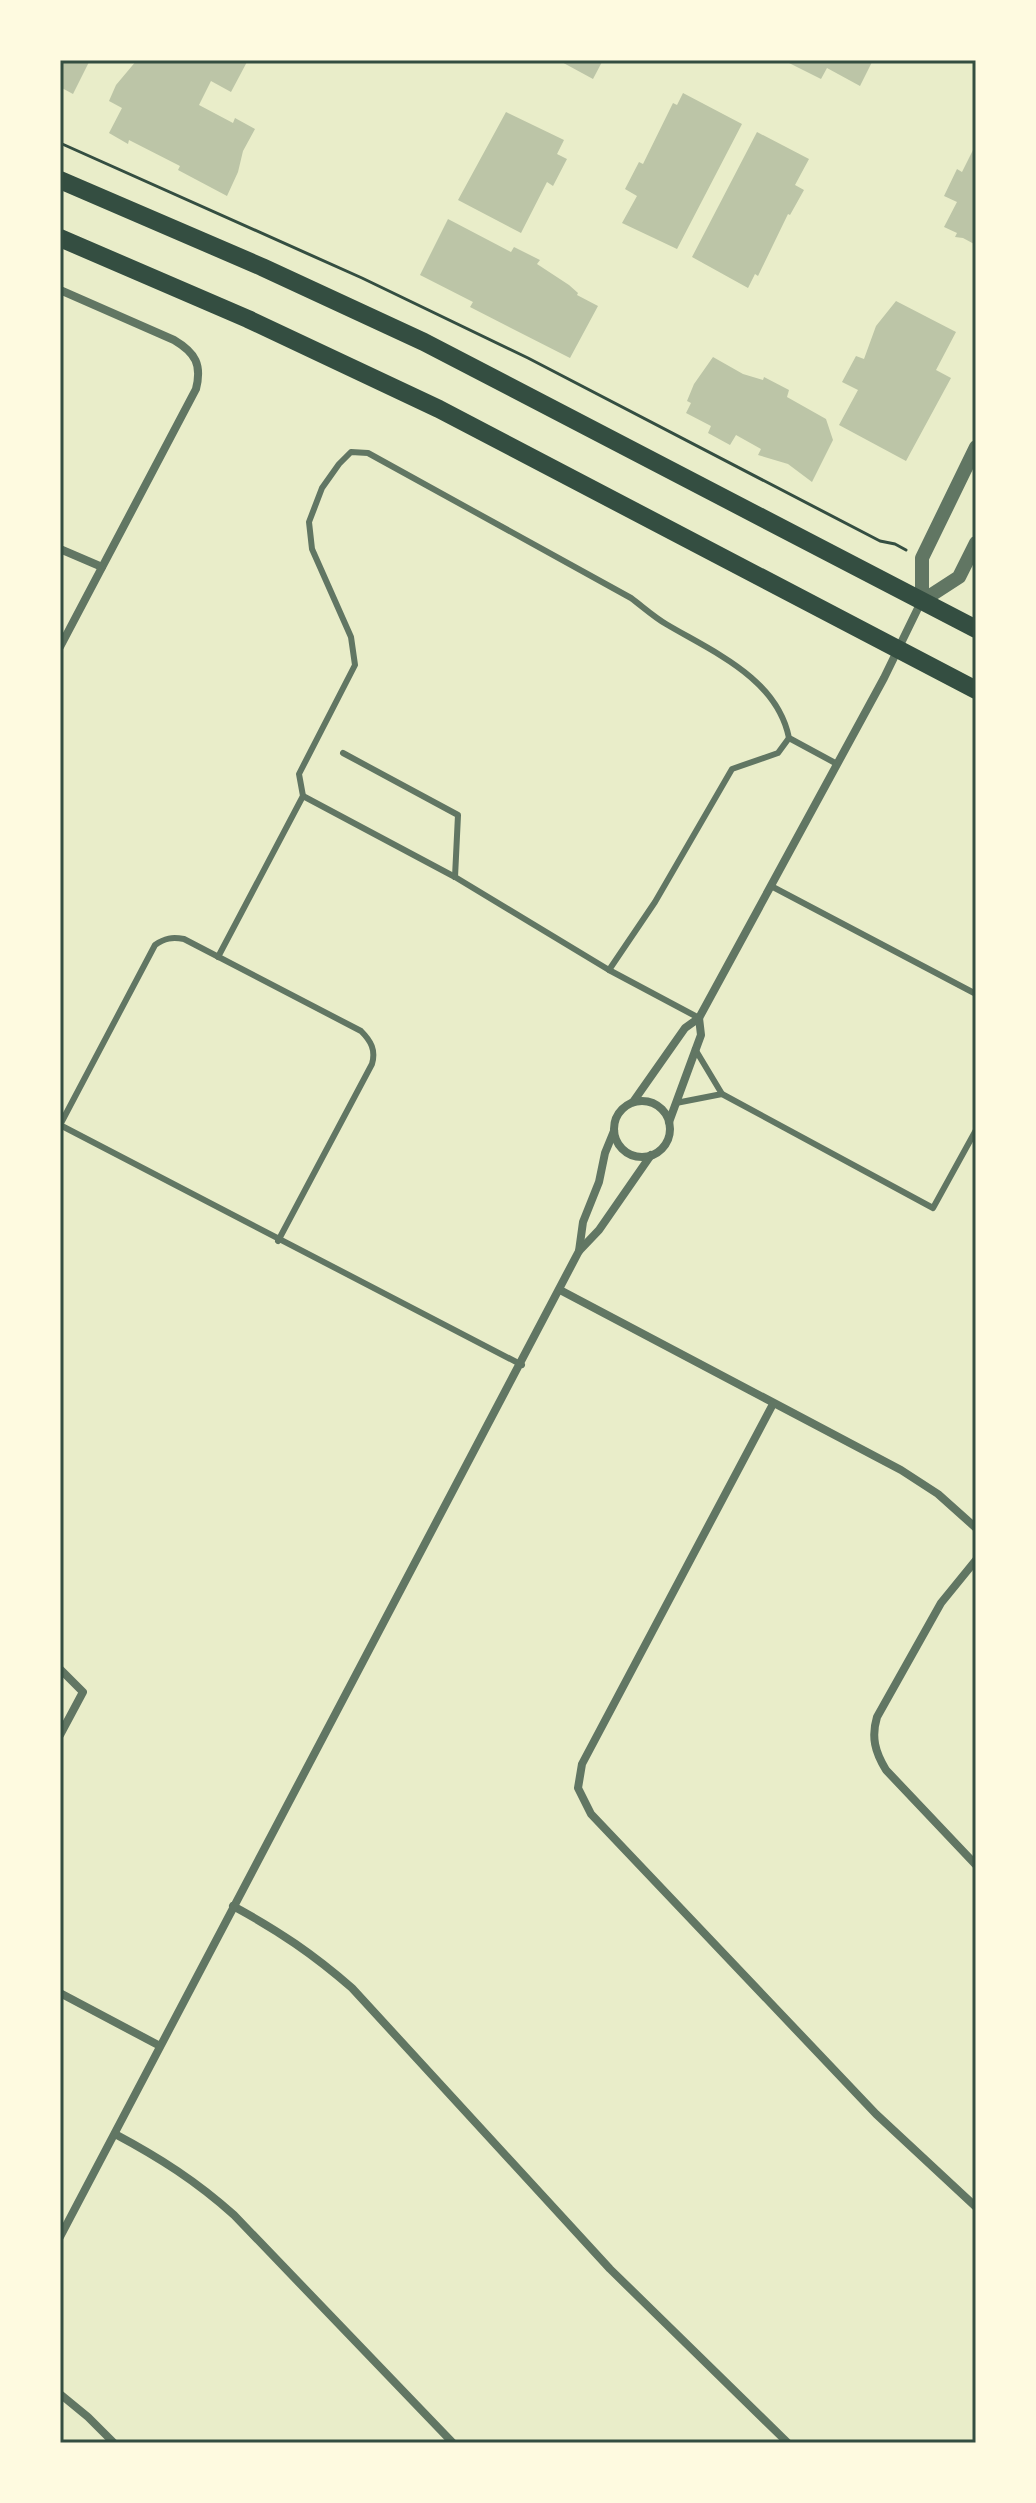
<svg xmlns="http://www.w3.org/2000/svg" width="1036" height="2503" font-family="'Noto Sans',sans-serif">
  <rect width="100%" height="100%" fill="#e9edc9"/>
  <!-- building -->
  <g fill="#bcc5a7">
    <polygon points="60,60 90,60 73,94 60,87"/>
    <polygon points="137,60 248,60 231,92 211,81 199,105 233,123 235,118 255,129 243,151 238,172 227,196 178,170 180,166 129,140 128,144 109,133 122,108 109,101 116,85"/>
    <polygon points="558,60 603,60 593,79"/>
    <polygon points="783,60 873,60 860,86 827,68 821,79"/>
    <polygon points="683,93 742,124 677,249 622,223 637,196 625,189 639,162 643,164 673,103 677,105"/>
    <polygon points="506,112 564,140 557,154 567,159 553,186 547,182 521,233 458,200"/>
    <polygon points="757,132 809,159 795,185 804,190 790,215 788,214 758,276 755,274 748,288 692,257"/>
    <polygon points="976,144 976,245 963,238 955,237 957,233 944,227 957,202 944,196 957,169 962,172"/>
    <polygon points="448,219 511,252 514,247 540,260 537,264 569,285 578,293 577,295 598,306 570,358 470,307 473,302 420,275"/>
    <polygon points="896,301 956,332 936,370 951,378 906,461 839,425 858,390 842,382 856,356 864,359 876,326"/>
    <polygon points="713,357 743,374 763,380 764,377 789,390 787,397 826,419 833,440 812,482 788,464 758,455 761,449 736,435 730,445 708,433 711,426 686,413 691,403 687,401 694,384"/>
  </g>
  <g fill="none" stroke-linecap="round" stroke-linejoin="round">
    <!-- path -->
    <polyline stroke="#344e41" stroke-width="3" points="60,143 362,278 528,358 880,541 895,544 906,550"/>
    <!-- service -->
    <g stroke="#617663" stroke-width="6">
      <polyline points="343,753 458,815 455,877"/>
      <polyline points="303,796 455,877 609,970 699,1018"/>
      <polyline points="771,886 976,994"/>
      <path d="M 218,957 L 303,796 L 299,774 L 355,665 L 351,637 L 312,549 L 309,522 L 322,488 L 339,464 L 351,452 L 368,453 L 631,598 C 643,607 654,617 666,624 C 713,652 777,678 789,738 L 837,764"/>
      <polyline points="609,970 655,902 732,769 778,753 789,738"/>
      <polyline points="722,1094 933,1208 976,1130"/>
      <polyline points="676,1103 722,1094 695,1049"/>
      <path d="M 278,1241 L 372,1064 C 376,1050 371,1041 361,1031 L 184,939 C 172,937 165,938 155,945 L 60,1125 L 522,1365"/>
    </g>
    <!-- minor -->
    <g stroke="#617663" stroke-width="8">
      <path d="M 60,290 L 174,340 C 196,353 202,365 196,389 L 60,647"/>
      <polyline points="60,549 102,567"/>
      <circle cx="642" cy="1129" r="28"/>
      <polyline points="633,1102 685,1028 699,1018 884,678 921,602"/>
      <polyline points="669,1122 701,1035 699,1018"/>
      <polyline points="579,1251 583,1222 599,1182 605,1153 614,1131"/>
      <polyline points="560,1290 901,1470 938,1494 976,1528"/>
      <polyline points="773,1404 582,1764 578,1788 591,1814 876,2114 976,2207"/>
      <path d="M 976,1560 L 941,1603 L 877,1717 C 871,1737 875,1752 886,1770 L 976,1865"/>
      <polyline points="60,1669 83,1692 60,1735"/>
      <path d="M 233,1906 C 279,1931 313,1954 352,1988 L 610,2269 L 788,2443"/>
      <polyline points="60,1993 160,2046"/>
      <path d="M 115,2134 C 160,2158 196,2181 234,2215 L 453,2443"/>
      <polyline points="60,2237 579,1251 599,1230 651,1155"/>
      <polyline points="60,2394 88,2417 114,2443"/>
    </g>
    <!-- tertiary -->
    <g stroke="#617663" stroke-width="14">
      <polyline points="922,601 922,558 976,447"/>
      <polyline points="922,601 959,577 976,543"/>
    </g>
    <!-- primary -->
    <g stroke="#344e41" stroke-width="18">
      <polyline points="60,180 262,267 424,342 976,629"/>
      <polyline points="60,238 248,319 439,409 976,690"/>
    </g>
  </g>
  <!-- border -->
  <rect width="1036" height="2503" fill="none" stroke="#fefae0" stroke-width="124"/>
  <rect x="62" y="62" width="912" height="2379" fill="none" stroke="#344e41" stroke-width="3"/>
</svg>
